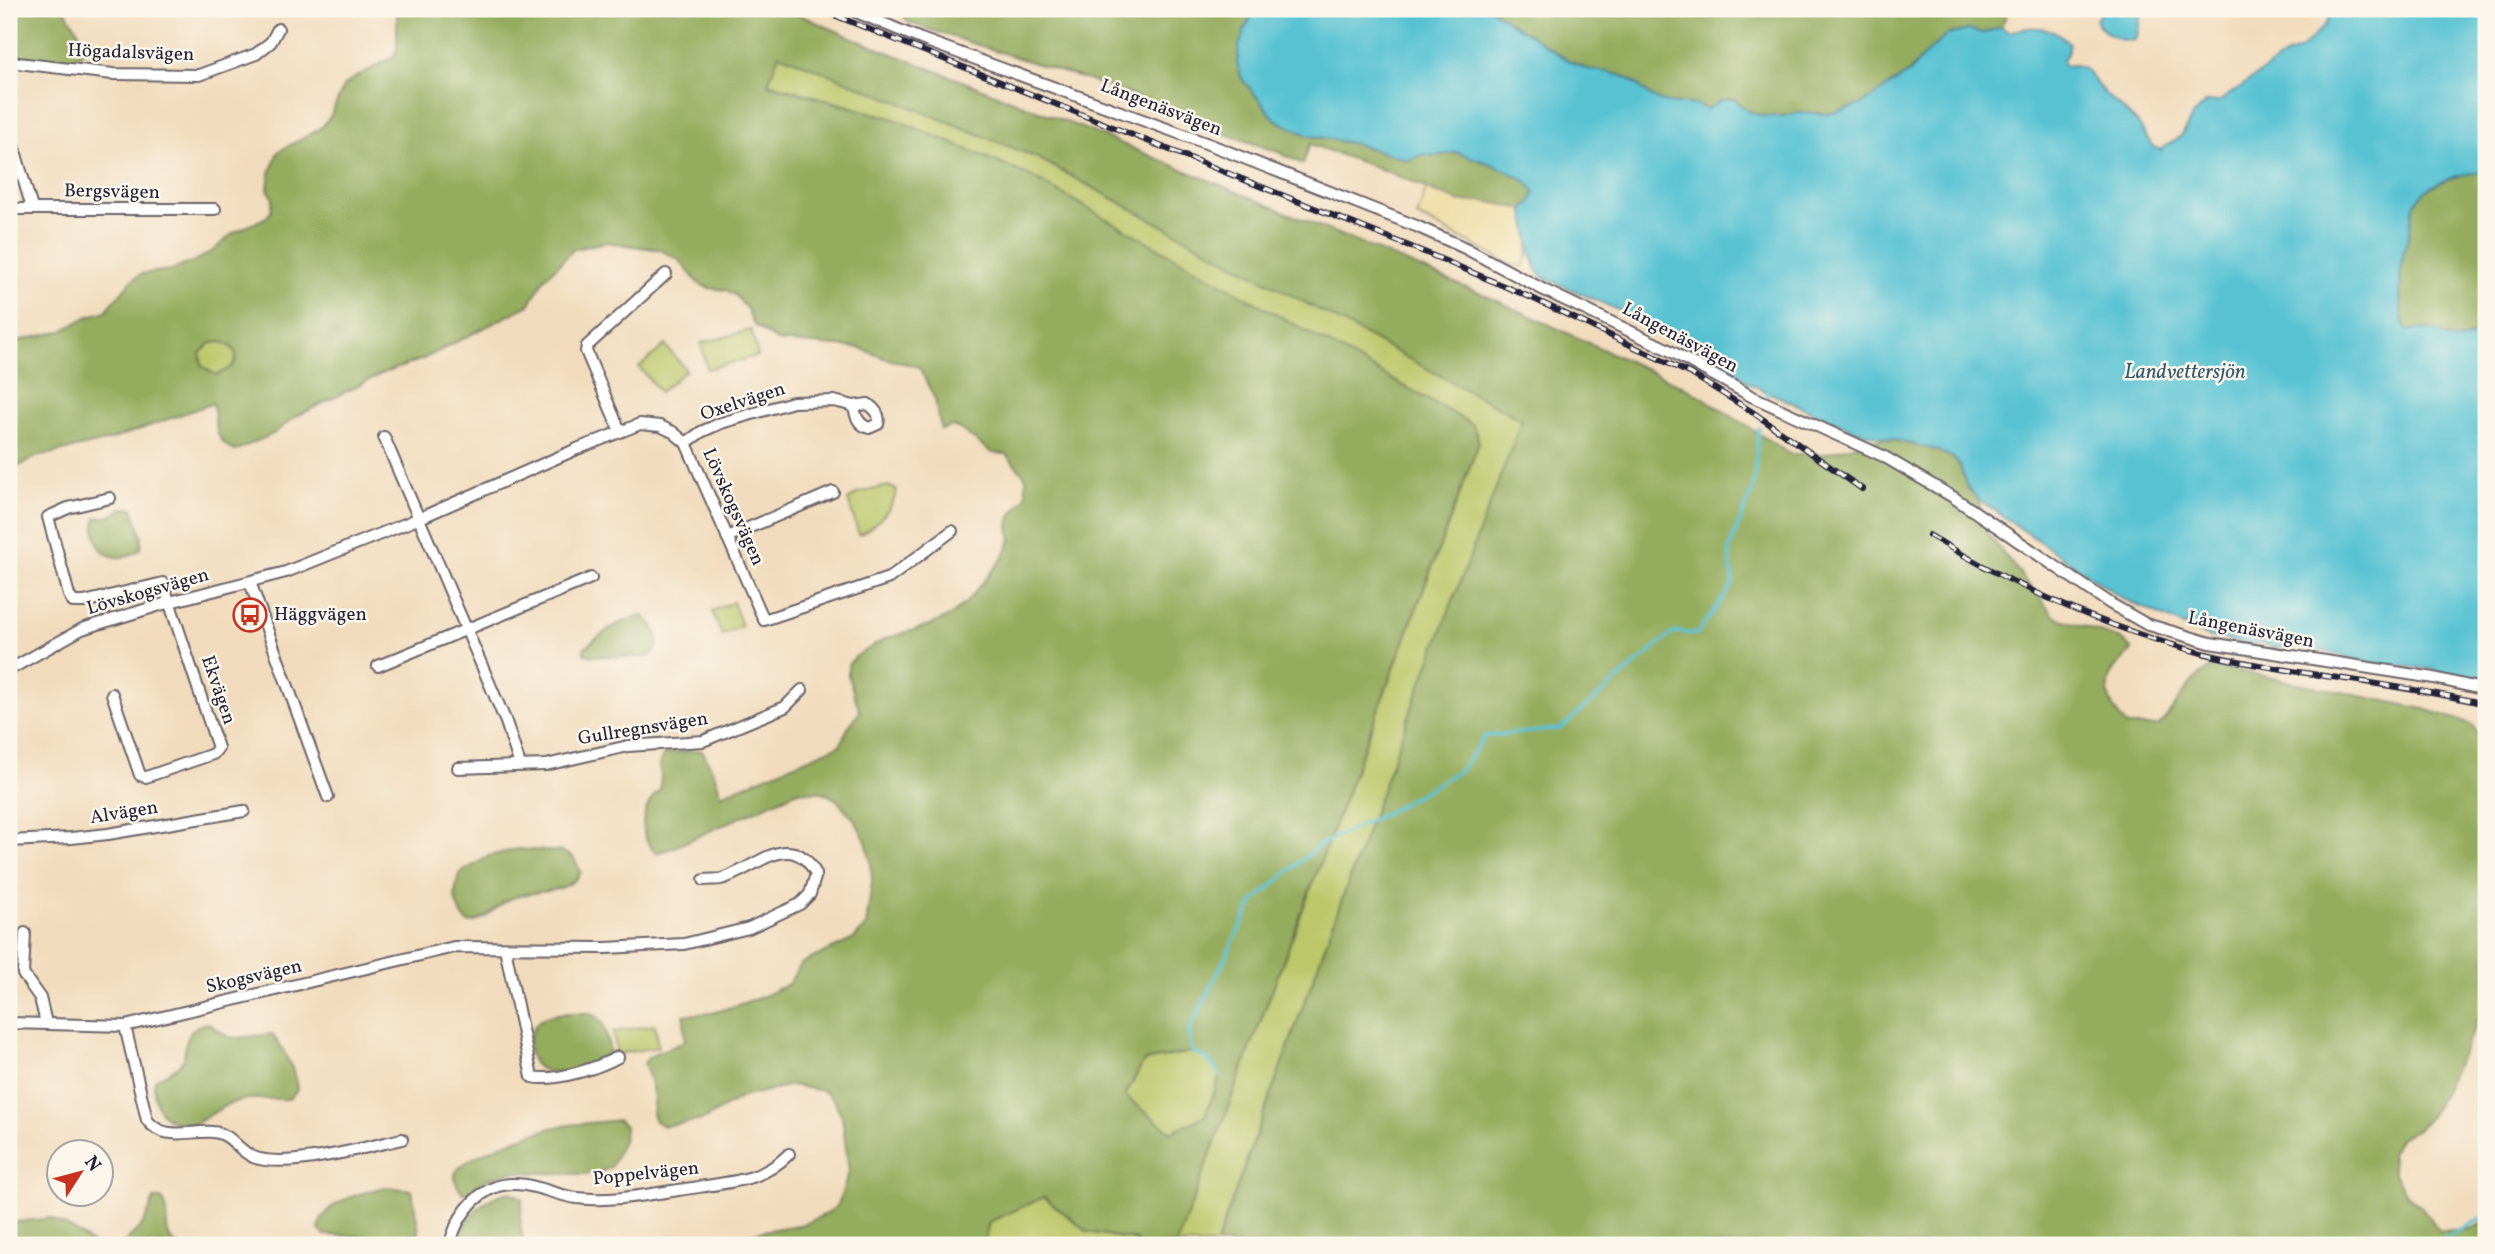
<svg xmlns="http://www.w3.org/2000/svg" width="2495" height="1254" font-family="Vollkorn,serif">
  <rect width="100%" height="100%" fill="#fbf7ec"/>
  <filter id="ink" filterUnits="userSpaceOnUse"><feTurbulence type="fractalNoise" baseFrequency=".0143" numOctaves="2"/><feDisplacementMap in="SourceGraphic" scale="14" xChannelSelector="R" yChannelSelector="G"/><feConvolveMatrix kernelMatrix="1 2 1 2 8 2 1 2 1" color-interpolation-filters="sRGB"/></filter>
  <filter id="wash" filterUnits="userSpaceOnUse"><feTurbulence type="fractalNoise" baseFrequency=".00686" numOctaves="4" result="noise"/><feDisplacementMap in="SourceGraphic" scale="28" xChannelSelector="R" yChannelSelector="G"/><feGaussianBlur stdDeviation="1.57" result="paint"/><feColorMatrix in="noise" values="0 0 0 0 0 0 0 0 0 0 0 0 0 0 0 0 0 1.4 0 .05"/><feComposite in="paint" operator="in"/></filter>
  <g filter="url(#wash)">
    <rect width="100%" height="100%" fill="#f2dbbc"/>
    <!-- green -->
    <g fill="#bbc769" stroke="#6e7452" stroke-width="2">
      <polygon points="779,53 1038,158 1523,420 1413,705 1216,1245 1176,1245 1479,443 1473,425 1030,176 894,119 768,83"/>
      <polygon points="751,330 758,356 707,369 701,343"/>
      <path d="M 219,342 C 231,343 242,354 232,366 C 228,370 221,373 216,375 L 202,367 L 200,353 L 211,343 Z"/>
      <polygon points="665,345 686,370 660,392 639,367"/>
      <path d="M 888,486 L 897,490 C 893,509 877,524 859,535 L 848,500 L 858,493 Z"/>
      <polygon points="733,602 742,626 722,635 712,611"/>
      <polygon points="655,1025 658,1047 617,1054 613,1032"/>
      <polygon points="1192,1052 1207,1059 1220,1076 1205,1116 1171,1132 1125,1096 1144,1061"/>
      <polygon points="1044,1197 1088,1232 1137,1241 1136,1245 984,1245 988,1222"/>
    </g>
    <!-- forest -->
    <g fill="#94ac5d" stroke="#5b674c" stroke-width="2" fill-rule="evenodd">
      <path d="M 9,9 L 65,9 C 69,19 78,28 82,38 C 95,76 23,56 9,54 Z"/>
      <path d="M 397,9 L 786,9 L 862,42 L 1105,137 L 1491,298 L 1689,389 L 1790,454 L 1824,454 L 1883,438 L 1933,449 L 1954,458 L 1960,466 L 1967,487 L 1978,499 L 1988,534 L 2055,617 L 2121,639 L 2132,650 C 2127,658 2117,664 2113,671 C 2100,691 2114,712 2127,726 L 2158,726 C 2180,706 2185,679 2215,666 L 2424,709 L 2472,724 L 2486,745 L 2486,1004 L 2437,1106 L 2418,1129 L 2400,1137 L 2391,1154 L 2394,1174 L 2406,1194 L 2420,1206 L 2440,1231 L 2471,1229 L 2486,1222 L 2486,1245 L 1216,1245 L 1413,705 L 1522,420 L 1038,158 L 779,54 L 768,84 L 894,119 L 1030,176 L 1473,425 L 1479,442 L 1176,1245 L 1136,1245 L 1137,1240 L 1088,1232 L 1044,1197 L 989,1222 L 984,1245 L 704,1245 L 768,1230 L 805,1224 L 828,1213 L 838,1205 L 849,1172 L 842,1116 L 834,1100 L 824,1091 L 791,1085 L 742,1097 L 703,1120 L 663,1126 L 655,1121 L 652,1114 L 654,1097 L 650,1080 L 644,1063 C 656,1047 670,1052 685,1040 L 684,1015 L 713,1013 L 762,997 L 788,984 L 802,963 L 854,939 L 866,926 L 872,882 L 871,863 L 866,841 L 855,820 L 836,799 L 823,792 L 798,791 L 672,848 L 656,853 C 636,834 641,807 660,790 L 661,775 L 659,764 L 664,754 L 702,750 L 715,775 L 721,795 L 840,745 L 849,726 L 860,712 L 848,676 L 848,665 L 855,657 L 885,639 L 931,625 L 950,616 L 967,602 L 1003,558 L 1011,540 L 1009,526 L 1011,516 L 1026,497 L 1026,477 L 1006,454 L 992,453 L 960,429 L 952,426 L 941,430 L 935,399 L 919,367 L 884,358 L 860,348 L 777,341 L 754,325 L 747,309 L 736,296 L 726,290 L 708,288 L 698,283 L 678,259 L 661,250 L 606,242 L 574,249 L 544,279 L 529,305 L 423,359 L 381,374 L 295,417 L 273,434 L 235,451 C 212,439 217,425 213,403 L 110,440 L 36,457 L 9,471 L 9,343 L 62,331 L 87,317 L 106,311 L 131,281 L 141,274 L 171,270 L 193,262 L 214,250 L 233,233 L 267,217 L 271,211 L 273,198 L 268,189 L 270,173 L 278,152 L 321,128 L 330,117 L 344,86 L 354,78 L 393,57 L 397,49 ZM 219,342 C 231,343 242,354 232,366 C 228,370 221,373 216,375 L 202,366 L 200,353 L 211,343 ZM 1191,1052 L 1207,1059 L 1220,1076 L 1205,1116 L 1171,1132 L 1125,1096 L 1144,1061 Z"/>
      <polygon points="898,9 1255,9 1245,29 1239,46 1237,63 1242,79 1276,120 1307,135 1356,144 1408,160 1423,154 1436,156 1456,152 1497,166 1526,181 1535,191 1531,202 1523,209 1484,201 1460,202 1386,171 1310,144 1303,164 1276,151 1225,134 1122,91 909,23"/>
      <path d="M 1492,9 L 2009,9 L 2001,27 L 1984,33 L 1969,30 L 1947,35 L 1922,57 L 1910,71 L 1862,104 L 1837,112 L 1829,114 L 1799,112 L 1784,116 L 1763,116 L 1745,110 L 1735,99 L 1722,100 L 1707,110 C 1688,100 1677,107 1660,101 C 1646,96 1638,82 1625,77 C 1611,71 1601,72 1588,69 C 1570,64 1548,46 1532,36 C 1518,27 1504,20 1492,9 Z"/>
      <path d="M 2469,172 L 2486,172 L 2486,325 L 2470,337 L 2459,340 L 2454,340 L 2432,329 L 2407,330 C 2397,317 2400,267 2404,251 C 2405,246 2408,241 2409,236 C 2412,224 2410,209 2417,199 C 2428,184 2452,178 2469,172 Z"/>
      <path d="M 123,508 L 133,508 L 142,537 L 141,549 C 113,569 90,550 96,518 L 111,516 Z"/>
      <path d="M 643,616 C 657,627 666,645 648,657 L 593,656 L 584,654 L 584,648 C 603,633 618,620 643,616 Z"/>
      <path d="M 518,849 L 563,852 L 573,857 L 581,872 C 567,897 533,888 510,899 C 493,907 489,921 468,923 C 453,905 453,896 459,874 L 489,856 Z"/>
      <path d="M 590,1013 C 607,1019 606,1037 610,1052 C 595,1065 563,1077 543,1070 C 523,1062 525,1025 546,1017 C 560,1012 576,1013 590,1013 Z"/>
      <path d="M 208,1023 L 228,1037 L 237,1038 L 272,1034 C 284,1050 296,1070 297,1090 L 289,1099 L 246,1099 L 228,1104 L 195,1124 C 189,1123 178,1124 172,1121 C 156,1113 152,1095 155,1080 L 177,1067 L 184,1059 C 185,1041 187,1026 208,1023 Z"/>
      <path d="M 618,1120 L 625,1126 L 624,1138 L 611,1167 L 598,1173 L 580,1174 L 511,1172 L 486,1179 L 464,1194 C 459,1188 454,1183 455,1175 C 458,1157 539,1130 557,1127 C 577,1123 598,1123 618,1120 Z"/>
      <path d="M 386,1187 L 412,1190 L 421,1245 L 381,1245 L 374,1237 L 325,1235 L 319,1230 C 320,1202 364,1192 386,1187 Z"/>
      <path d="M 511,1192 L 522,1198 C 523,1214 514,1235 530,1245 L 460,1245 C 461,1219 486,1195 511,1192 Z"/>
      <path d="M 154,1199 L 162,1199 C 174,1216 158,1232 177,1245 L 122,1245 L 144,1223 Z"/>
      <polygon points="50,1218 72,1229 94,1245 9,1245 9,1223"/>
    </g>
    <!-- sand -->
    <path fill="#eeda9e" stroke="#887e6c" stroke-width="2" d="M 1426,189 L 1460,202 L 1484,201 L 1523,209 C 1528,225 1534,253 1522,267 L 1510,264 L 1417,216 Z"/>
    <!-- water -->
    <g fill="#58c2d3" stroke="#3d7287" stroke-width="2">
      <path d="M 1255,9 L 1492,9 C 1504,20 1518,27 1532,36 C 1548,46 1570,64 1588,69 C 1601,72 1611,71 1625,77 C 1638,82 1646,96 1660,101 C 1677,107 1688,100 1707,109 L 1722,100 L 1735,99 L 1745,110 L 1763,116 L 1784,116 L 1799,112 L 1829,114 L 1837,112 L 1862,104 L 1910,72 L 1922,57 L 1947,35 L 1969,30 L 1984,33 L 2001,27 L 2009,32 C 2031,25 2053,25 2069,43 L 2069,51 L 2063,60 L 2064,66 L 2074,65 L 2084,68 L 2105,94 L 2137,122 L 2153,147 L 2161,150 L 2182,135 L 2193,115 L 2207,102 L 2220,101 L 2288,54 L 2301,49 L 2325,25 L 2333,9 L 2486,9 L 2486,172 C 2463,173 2433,179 2418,199 C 2410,208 2412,224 2409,235 C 2408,240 2405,245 2404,251 C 2400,267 2397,318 2407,330 L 2432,329 L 2454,340 L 2459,340 L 2470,337 L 2486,325 L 2486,677 L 2459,678 L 2431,669 L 2370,663 L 2301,645 L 2276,648 L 2261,643 L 2253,645 L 2209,637 L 2122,598 L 1978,499 L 1967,487 L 1960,466 L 1954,458 L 1933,449 L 1857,431 L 1811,411 L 1748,383 L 1734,370 L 1716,359 L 1637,322 L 1623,312 L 1541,276 C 1526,252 1531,234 1523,209 L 1531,202 L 1535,192 L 1526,181 L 1497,166 L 1456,152 L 1436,156 L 1423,154 L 1408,160 L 1356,144 L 1307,135 L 1276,120 L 1242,79 L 1237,63 L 1239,46 L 1245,29 Z"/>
      <path d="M 2104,9 L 2142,9 L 2137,35 L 2134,40 C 2121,43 2101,32 2096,20 Z"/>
    </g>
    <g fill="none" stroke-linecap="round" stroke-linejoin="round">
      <!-- stream -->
      <g stroke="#58c2d3" stroke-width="3.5">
        <polyline points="1767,396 1768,392"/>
        <polyline points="1220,1076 1207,1059 1192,1052 1189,1031 1253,902 1320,845 1384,814 1461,770 1485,736 1560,729 1670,635 1676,632 1697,634 1733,584 1729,549 1753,489 1759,428"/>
        <polyline points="2433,1245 2486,1216"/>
      </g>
    </g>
  </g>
  <g filter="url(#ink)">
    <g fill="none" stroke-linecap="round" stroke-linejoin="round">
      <defs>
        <g id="minor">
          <polyline points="849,9 921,39 1211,145 1416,226 1465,248 1542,289 1667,349 1751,396 1883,456 1953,497 2111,604 2146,624 2210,643 2434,678 2486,690"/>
          <polyline points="9,62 113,74 199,75 256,54 271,42 278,29"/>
          <polyline points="9,131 32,208"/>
          <polyline points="9,209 215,209"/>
          <polyline points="620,431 586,351 587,346 666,274"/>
          <polyline points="384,437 506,722 520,765"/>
          <path d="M 686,443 L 701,432 L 721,423 L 793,402 L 834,401 L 854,406 L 868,404 C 875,409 881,415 878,424 L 869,428 C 859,425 855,416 854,406"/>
          <polyline points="110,498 68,508 48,517 69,595 73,602 84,602 163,583 218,748 213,754 146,777 140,775 112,694"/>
          <polyline points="727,537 833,492"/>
          <polyline points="250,582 328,797"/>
          <polyline points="378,666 591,578"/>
          <polyline points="9,670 82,629 170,602 286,572 420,518 577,449 640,424 660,426 673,432 686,443 764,620 889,578 952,531"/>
          <polyline points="458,768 546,765 628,746 703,741 785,707 802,690"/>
          <polyline points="9,841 71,838 108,834 244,811"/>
          <polyline points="25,933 23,974 40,998 46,1023"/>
          <path d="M 505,948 L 532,1077 C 555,1082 598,1068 618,1057"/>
          <path d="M 9,1023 L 125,1026 L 454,947 L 606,948 L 684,944 L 749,928 L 800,904 L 810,894 L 816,874 C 791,826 755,870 721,879 C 716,880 709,879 704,880"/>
          <path d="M 125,1026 L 147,1120 C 164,1142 189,1130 213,1132 C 231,1133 237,1150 253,1157 C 286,1170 366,1147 402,1139"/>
          <path d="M 450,1245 C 455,1220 473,1194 498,1186 C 525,1178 552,1195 577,1198 C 611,1202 645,1195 678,1190 C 703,1186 729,1184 752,1177 C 767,1172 778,1165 789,1154"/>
        </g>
      </defs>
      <!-- minor casing -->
      <use href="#minor" stroke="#6b6368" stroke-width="14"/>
      <!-- minor -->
      <use href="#minor" stroke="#fff" stroke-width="10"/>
      <defs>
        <g id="rail">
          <polyline points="819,9 1429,254 1532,298 1693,375 1751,411 1862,489"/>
          <path d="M 1929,535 C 2015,587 2105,628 2202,653 C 2296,676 2393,682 2486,704"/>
        </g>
      </defs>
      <!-- rail casing -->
      <use href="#rail" stroke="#22223b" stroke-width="6"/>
      <!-- rail -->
      <use href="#rail" stroke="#fbf7ec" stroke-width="3.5" stroke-dasharray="10" stroke-linecap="butt"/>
    </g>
  </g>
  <!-- icons -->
  <defs>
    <symbol id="bus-ring" viewBox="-11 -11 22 22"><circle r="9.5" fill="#fbf7ec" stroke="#c8321e" stroke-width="1.5"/><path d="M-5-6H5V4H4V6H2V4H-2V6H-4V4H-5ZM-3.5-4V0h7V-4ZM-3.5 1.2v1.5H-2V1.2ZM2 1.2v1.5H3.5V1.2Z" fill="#c8321e"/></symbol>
  </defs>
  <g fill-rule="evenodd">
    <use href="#bus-ring" x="231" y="596" width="38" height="38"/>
  </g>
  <g text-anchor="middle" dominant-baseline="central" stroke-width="5" stroke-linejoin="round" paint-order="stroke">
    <!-- street labels -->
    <g font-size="19" fill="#22223b" stroke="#fbf7ec">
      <text transform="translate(131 53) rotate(2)">Högadalsvägen</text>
      <text transform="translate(1161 108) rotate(21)">Långenäsvägen</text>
      <text transform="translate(112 192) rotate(1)">Bergsvägen</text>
      <text transform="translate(1680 338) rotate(28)">Långenäsvägen</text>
      <text transform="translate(743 402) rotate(-18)">Oxelvägen</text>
      <text transform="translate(733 507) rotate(66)">Lövskogsvägen</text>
      <text transform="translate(148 592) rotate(-16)">Lövskogsvägen</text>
      <text transform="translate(2251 630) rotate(11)">Långenäsvägen</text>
      <text transform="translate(218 690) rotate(71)">Ekvägen</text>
      <text transform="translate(643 729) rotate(-9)">Gullregnsvägen</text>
      <text transform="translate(124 813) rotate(-9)">Alvägen</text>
      <text transform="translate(254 977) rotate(-13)">Skogsvägen</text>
      <text transform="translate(646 1174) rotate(-6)">Poppelvägen</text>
    </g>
    <!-- poi labels -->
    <g font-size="19" fill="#22223b" stroke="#fbf7ec" text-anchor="start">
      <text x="274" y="615">Häggvägen</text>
    </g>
    <!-- water labels -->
    <g font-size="21" font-style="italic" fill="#355a70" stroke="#fbf7ec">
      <text x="2185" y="372">Landvettersjön</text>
    </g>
  </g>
  <!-- margin -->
  <rect width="2495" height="1254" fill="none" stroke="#fbf7ec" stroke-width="35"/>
  <!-- north arrow -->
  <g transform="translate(80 1173) rotate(54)"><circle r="33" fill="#fbf7ec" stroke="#a4a2a5" stroke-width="2"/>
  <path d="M0-5L12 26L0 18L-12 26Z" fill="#c8321e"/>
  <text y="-10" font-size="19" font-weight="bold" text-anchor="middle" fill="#22223b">N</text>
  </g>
</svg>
